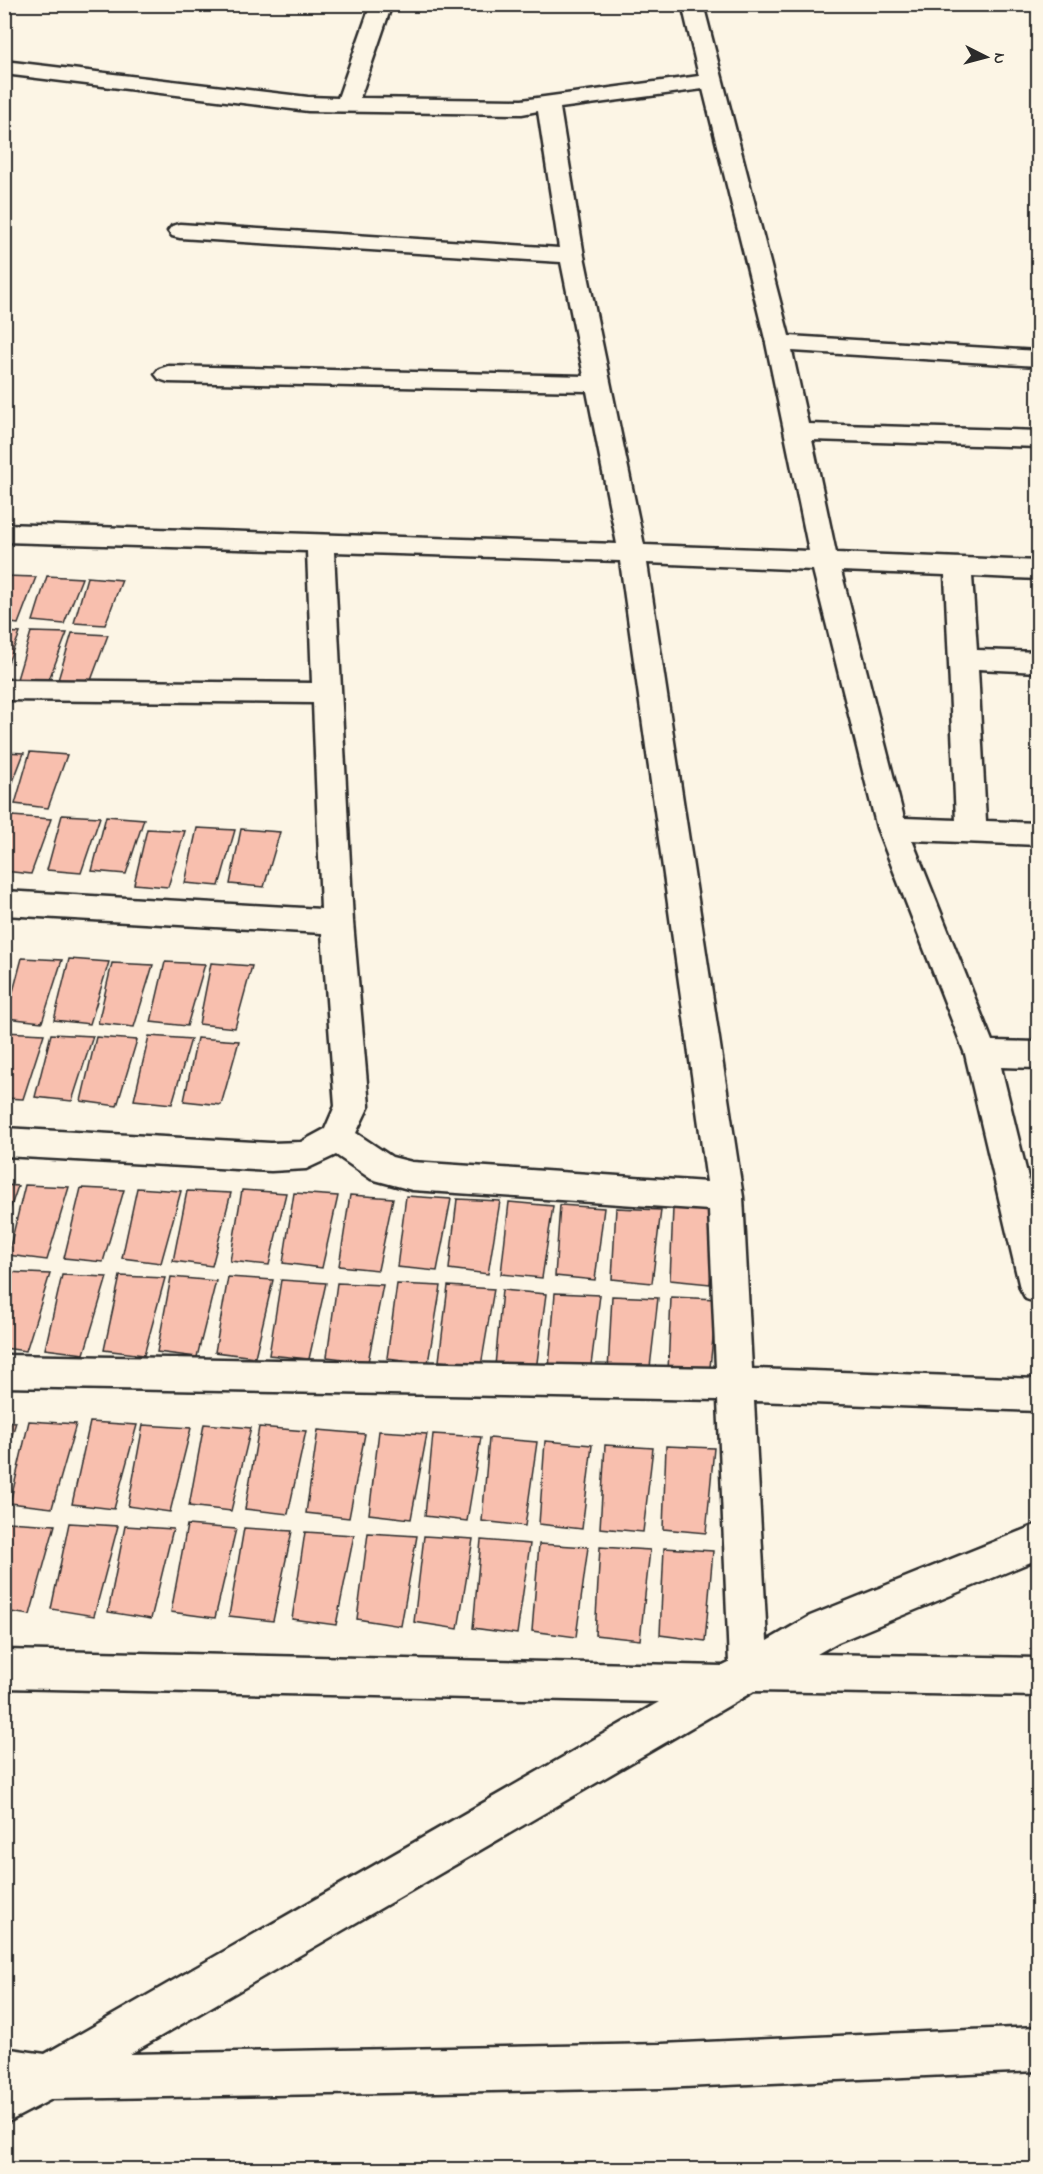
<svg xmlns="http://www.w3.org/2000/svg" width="1043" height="2174" font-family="'Indie Flower',sans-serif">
  <rect width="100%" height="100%" fill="#fcf5e5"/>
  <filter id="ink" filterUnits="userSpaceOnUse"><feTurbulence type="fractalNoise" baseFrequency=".0167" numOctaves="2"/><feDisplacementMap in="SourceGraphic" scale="12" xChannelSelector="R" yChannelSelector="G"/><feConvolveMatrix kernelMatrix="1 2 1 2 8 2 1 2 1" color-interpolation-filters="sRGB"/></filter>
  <g filter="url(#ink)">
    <!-- building -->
    <g fill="#f8bfae" stroke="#2b2b2b" stroke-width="1.5">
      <polygon points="4,576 36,577 18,624 4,622"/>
      <polygon points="47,576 82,578 64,624 33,621"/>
      <polygon points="87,577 122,580 105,625 74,623"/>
      <polygon points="4,632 20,633 4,672"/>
      <polygon points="31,632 67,633 48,682 17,679"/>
      <polygon points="72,633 108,635 90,683 58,680"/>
      <polygon points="4,752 24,753 4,805"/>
      <polygon points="30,752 67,755 48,808 15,804"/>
      <polygon points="62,815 100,817 81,873 47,870"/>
      <polygon points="12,816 51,819 31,874 4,871 4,844"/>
      <polygon points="106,816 144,819 126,874 92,871"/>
      <polygon points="197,828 235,830 219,886 185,883"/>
      <polygon points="147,829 185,831 168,887 134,884"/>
      <polygon points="241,829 280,832 264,887 230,884"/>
      <polygon points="22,958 62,960 42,1022 6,1018"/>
      <polygon points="69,959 109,962 90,1024 54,1020"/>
      <polygon points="165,962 205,964 187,1026 151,1022"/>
      <polygon points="112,963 153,965 134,1027 98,1023"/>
      <polygon points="211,963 252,966 235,1028 199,1024"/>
      <polygon points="4,1032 44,1034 23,1099 4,1098"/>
      <polygon points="51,1034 93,1036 72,1101 35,1097"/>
      <polygon points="149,1036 191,1039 172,1104 134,1100"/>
      <polygon points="96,1037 137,1040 117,1106 81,1101"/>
      <polygon points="197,1038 239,1041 221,1105 184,1101"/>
      <polygon points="4,1185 18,1186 4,1227"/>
      <polygon points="25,1185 69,1187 47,1260 8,1255"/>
      <polygon points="81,1188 124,1190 103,1262 64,1258"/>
      <polygon points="137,1188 181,1191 161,1263 122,1258"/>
      <polygon points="242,1190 286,1193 269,1265 230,1261"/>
      <polygon points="187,1191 231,1193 212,1266 173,1261"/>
      <polygon points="294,1193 338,1196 322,1268 283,1263"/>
      <polygon points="350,1195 393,1198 378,1270 339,1266"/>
      <polygon points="406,1196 451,1199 437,1271 397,1267"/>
      <polygon points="457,1199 500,1201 488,1274 449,1269"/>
      <polygon points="509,1202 553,1206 542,1278 501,1274"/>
      <polygon points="560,1205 604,1208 595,1280 555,1276"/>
      <polygon points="616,1208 661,1210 652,1283 612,1279"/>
      <polygon points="673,1208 718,1211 710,1284 670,1280"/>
      <polygon points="5,1272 50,1274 26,1351 4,1348"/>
      <polygon points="62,1275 107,1277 84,1354 45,1349"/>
      <polygon points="120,1276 165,1278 144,1355 104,1350"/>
      <polygon points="171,1277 216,1281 197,1357 157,1352"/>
      <polygon points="228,1277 273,1280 255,1357 215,1352"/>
      <polygon points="281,1280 326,1283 309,1359 269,1355"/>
      <polygon points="337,1283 383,1285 368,1362 327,1357"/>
      <polygon points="397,1284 441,1286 428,1363 387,1358"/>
      <polygon points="448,1286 494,1289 481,1366 439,1361"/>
      <polygon points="502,1290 546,1294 536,1370 495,1366"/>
      <polygon points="555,1293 600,1295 590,1373 549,1368"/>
      <polygon points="612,1296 658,1298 649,1376 608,1371"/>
      <polygon points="671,1297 717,1299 709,1377 668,1372"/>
      <polygon points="4,1421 16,1422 4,1462"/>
      <polygon points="29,1421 76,1424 52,1508 10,1503"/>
      <polygon points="90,1422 137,1425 114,1509 72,1504"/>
      <polygon points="204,1424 251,1428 231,1511 189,1506"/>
      <polygon points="143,1425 191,1428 170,1512 128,1506"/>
      <polygon points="259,1427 306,1431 288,1514 245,1509"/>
      <polygon points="318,1430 365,1434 349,1518 306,1513"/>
      <polygon points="379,1431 427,1434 411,1519 369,1514"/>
      <polygon points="433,1434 481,1437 467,1521 425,1516"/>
      <polygon points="489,1438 537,1442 525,1526 482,1521"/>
      <polygon points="545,1441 592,1445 582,1529 539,1524"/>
      <polygon points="605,1445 653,1448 643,1532 600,1528"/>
      <polygon points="666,1446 714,1448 706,1533 663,1529"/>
      <polygon points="7,1522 55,1525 30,1615 4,1611 4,1532"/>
      <polygon points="69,1523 118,1526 94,1616 51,1609"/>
      <polygon points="187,1525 236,1529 215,1618 171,1612"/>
      <polygon points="125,1526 173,1529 151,1619 108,1612"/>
      <polygon points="244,1528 292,1531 273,1621 229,1616"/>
      <polygon points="305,1532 354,1535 336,1625 292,1619"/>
      <polygon points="368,1533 417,1536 401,1626 357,1619"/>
      <polygon points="424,1536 473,1539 458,1629 414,1622"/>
      <polygon points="481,1540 530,1544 517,1634 473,1628"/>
      <polygon points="539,1544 588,1547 576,1637 532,1631"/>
      <polygon points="600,1547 650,1550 640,1640 595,1635"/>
      <polygon points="664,1548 713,1551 705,1641 660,1635"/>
    </g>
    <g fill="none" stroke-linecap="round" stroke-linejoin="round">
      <defs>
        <path id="minor" d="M 371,4 L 392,4 L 360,98 L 522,100 L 699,76 L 682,4 L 703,4 L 789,336 L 1038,351 L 1038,366 L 792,351 L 808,424 L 1038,431 L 1038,447 L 812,440 L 836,553 L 1038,561 L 1038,579 L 972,576 L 977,650 L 1038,652 L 1038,672 L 978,669 L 986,821 L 1038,823 L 1038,845 L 912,840 L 992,1041 L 1038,1042 L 1038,1068 L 1001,1067 L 1038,1219 L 1038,1303 L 1026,1299 L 1020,1288 L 965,1054 L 877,828 L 813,570 L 647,563 L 743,1197 L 752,1369 L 1038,1379 L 1038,1411 L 754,1401 L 767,1641 L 810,1616 L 1038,1524 L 1038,1559 L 838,1642 L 817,1654 L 1038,1658 L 1038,1696 L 754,1691 L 130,2054 L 662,2044 L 1038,2027 L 1038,2071 L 662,2088 L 52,2099 L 4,2124 L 4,2048 L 45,2054 L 659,1702 L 4,1688 L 4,1650 L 723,1666 L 729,1663 L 718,1400 L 4,1387 L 4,1355 L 716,1368 L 709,1210 L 412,1190 L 371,1179 L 336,1155 L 306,1169 L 271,1171 L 4,1156 L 4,1128 L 271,1143 L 301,1142 L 325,1129 L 335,1106 L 322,933 L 4,915 L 4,891 L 321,909 L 313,703 L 4,700 L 4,680 L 312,683 L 307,551 L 4,542 L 4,524 L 617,544 L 587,391 L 168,382 L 159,379 L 155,374 L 159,369 L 168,366 L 584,376 L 561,262 L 180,238 L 172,236 L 168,231 L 172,226 L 180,224 L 559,248 L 538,111 L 522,114 L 308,111 L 4,74 L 4,61 L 308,97 L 338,98 ZM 703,89 L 766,343 L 809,551 L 644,545 L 584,256 L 560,108 ZM 334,552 L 620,561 L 707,1182 L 412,1162 L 392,1157 L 356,1133 L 369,1106 L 353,922 ZM 841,571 L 945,575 L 956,820 L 904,818 Z"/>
      </defs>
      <!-- minor casing -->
      <use href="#minor" stroke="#2b2b2b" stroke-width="5"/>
      <!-- minor -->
      <use href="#minor" fill="#fcf5e5" fill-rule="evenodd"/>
    </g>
  </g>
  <!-- margin -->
  <rect width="1043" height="2174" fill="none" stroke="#fcf5e5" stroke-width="24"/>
  <rect x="12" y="12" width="1019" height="2150" fill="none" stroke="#2b2b2b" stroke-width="2" filter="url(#ink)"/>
  <!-- north arrow -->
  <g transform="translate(986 57) rotate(96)" stroke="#fcf5e5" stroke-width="4.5" paint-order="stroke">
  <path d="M0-4.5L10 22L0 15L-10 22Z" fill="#2b2b2b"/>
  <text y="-9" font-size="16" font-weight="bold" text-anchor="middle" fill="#2b2b2b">N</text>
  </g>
</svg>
